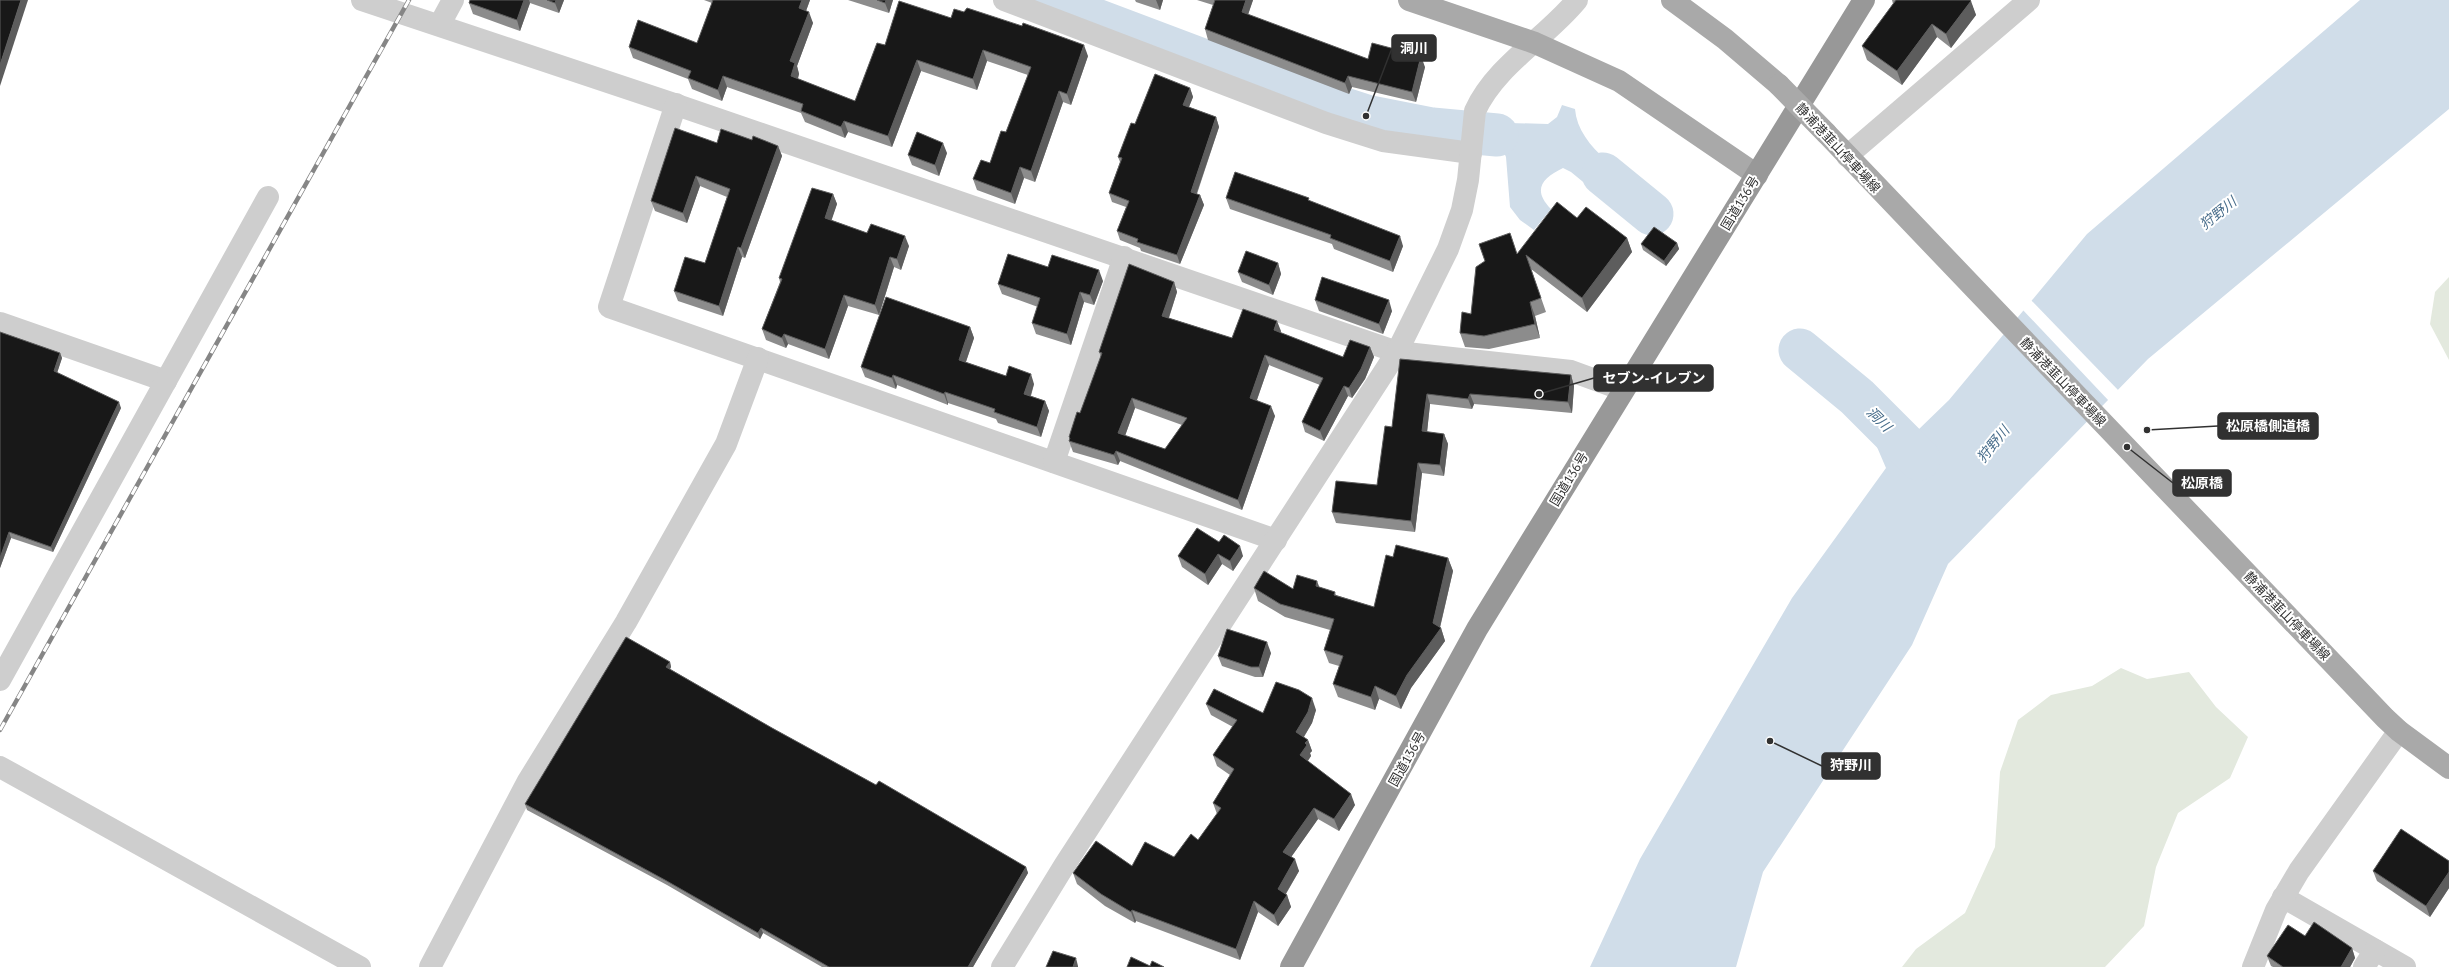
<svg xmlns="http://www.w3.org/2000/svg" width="2449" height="967" font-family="'PT Sans','Noto Sans JP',sans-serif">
  <rect width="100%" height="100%" fill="#fff"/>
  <!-- green -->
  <g fill="#e3e9de">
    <polygon points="2449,277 2449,360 2430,324 2435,292"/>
    <polygon points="2121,668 2147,679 2189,672 2216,707 2248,737 2230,778 2178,813 2156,867 2144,926 2105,967 1902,967 1916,949 1965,913 1995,847 2000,772 2018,720 2051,695 2092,686"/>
  </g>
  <!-- water -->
  <g fill="#d0dde9">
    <polygon points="2360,0 2449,0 2449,109 2148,359 1948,564 1912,645 1763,872 1736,967 1590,967 1640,859 1792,598 1886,468 1868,426 1880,413 1893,421 1917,431 1949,400 2087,234"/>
    <path d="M 1562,105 L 1575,109 C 1578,149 1629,177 1658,199 L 1638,227 L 1571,172 L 1563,168 C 1542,178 1532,190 1551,209 L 1534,230 L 1520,220 L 1510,207 L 1506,157 L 1502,148 L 1487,141 L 1439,139 L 1440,121 L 1548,124 L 1557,117 Z"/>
  </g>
  <!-- pier -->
  <polygon fill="#fff" points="2030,299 2119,391 2109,401 2022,309"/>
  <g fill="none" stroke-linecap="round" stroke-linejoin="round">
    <!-- river -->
    <g stroke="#d0dde9" stroke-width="43">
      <polyline points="1043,0 1261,82 1366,116 1432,129 1497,135"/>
      <polyline points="1603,174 1652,214"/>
      <polyline points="1800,350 1857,397 1919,459"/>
    </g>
    <!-- minor -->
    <g stroke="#cecece" stroke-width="22">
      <polyline points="362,0 671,103 1397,352 1571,371 1623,390"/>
      <polyline points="1004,0 1326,123 1383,141 1471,153"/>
      <polyline points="440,24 453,0"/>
      <polyline points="676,104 609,307 1276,540"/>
      <polyline points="1847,156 2029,0"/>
      <polyline points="0,323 166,381"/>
      <polyline points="1054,462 1124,257"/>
      <polyline points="0,680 268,197"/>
      <polyline points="0,767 360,967"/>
      <polyline points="2283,897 2405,967"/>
      <polyline points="430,967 528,781 626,622 726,444 758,358"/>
      <path d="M 1002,967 L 1064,866 L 1397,352 L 1448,249 L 1462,210 L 1468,180 L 1475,111 C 1496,65 1546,38 1577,0"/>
      <polyline points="2253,967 2276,910 2299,871 2399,731"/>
      <polyline points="2364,967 2375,950"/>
    </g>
    <!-- major -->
    <g stroke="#a9a9a9" stroke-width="22">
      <polyline points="1409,0 1535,43 1619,81 1757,175"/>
      <polyline points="1672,0 1725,39 1779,85"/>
      <polyline points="1826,133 2385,718 2399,731 2449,768"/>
    </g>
    <!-- highway -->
    <polyline stroke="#989898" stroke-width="22" points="1291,967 1477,629 1864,0"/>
    <defs>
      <polyline id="rail" points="0,730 409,0"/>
    </defs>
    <!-- rail casing -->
    <use href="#rail" stroke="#868686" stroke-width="4.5"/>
    <!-- rail -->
    <use href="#rail" stroke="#fff" stroke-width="3" stroke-dasharray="9" stroke-linecap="butt"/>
    <!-- major-bridge -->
    <polyline stroke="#a9a9a9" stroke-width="22" points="1779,85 1826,133"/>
  </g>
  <!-- wall -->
  <g fill="#8c8c8c" fill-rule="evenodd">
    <polygon points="470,0 564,0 559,13 530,3 520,31 473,14 469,3"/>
    <polygon points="704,0 810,0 806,11 813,23 797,66 799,74 798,79 855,101 885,45 951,18 1088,56 1071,105 1063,102 1035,182 1024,178 1015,204 977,190 973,179 990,163 1006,132 1028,75 987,61 977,90 921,71 892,147 848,132 845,138 805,122 801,113 727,87 722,101 692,89 688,79 633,58 629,47 697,43 712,3"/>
    <polygon points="848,0 893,0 889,13"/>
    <polygon points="1135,0 1163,0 1160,10 1136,2"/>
    <polygon points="1197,0 1253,0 1248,15 1368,59 1425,67 1416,102 1352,87 1349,94 1208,40 1205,29 1213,5"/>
    <polygon points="1892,0 1970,0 1976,15 1951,48 1937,37 1902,85 1867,60 1862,46 1893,4"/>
    <polygon points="1190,88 1193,97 1189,107 1216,117 1219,127 1197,194 1200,195 1204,205 1180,264 1141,251 1140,248 1120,240 1117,231 1126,207 1112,202 1109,193 1120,162 1118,157 1135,124"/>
    <polygon points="752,140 778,146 782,156 745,258 742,257 723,316 678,301 674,291 705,263 727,197 700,186 687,223 655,211 651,201 717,143"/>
    <polygon points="947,153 939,176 912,165 908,155"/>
    <polygon points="833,194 837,204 831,220 867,233 909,246 901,270 894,267 879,315 848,306 829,359 788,344 786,348 766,340 762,329 780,282 779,278"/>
    <polygon points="1226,198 1310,201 1403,246 1393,272 1334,249 1332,244 1230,209"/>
    <polygon points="1577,218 1627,238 1632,252 1587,312 1531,269 1546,312 1535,316 1540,338 1489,349 1465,347 1460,333 1517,254"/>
    <polygon points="1677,243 1679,249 1666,266 1643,250 1641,244"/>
    <polygon points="1278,263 1281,274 1273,295 1242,282 1238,272"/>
    <polygon points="1048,267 1103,281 1094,305 1084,302 1071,345 1036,334 1032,323 1038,307 1002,294 998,284"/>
    <path d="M 1174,282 L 1177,292 L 1169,318 L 1232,338 L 1281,331 L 1280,333 L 1343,357 L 1370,347 L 1374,357 L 1365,379 L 1352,398 L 1348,396 L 1324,441 L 1305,432 L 1302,422 L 1320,385 L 1269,365 L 1257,400 L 1275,416 L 1242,510 L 1120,461 L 1118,465 L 1073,452 L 1069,441 L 1069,437 L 1080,413 L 1101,357 L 1099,352 ZM 1135,408 L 1182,425 L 1165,449 L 1125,436 Z"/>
    <polygon points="1315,300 1392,311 1383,334 1319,311"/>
    <polygon points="970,327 974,338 966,362 1006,376 1034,384 1031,396 1045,401 1049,411 1041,437 998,423 996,419 948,403 948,405 897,385 896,389 865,377 861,367"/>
    <polygon points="0,332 60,353 62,358 57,373 121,408 53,552 11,538 0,568"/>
    <polygon points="1400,359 1571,375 1574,386 1572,413 1474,404 1472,409 1430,404 1427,432 1444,434 1448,444 1444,476 1422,473 1415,532 1336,523 1332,512 1377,485 1392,427"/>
    <polygon points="1219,542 1243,556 1233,571 1222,564 1208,585 1182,567 1178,556"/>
    <polygon points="1393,557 1448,558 1453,571 1440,628 1441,628 1445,641 1411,688 1401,709 1379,699 1375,710 1338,697 1333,684 1339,666 1329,663 1324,650 1330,630 1285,617 1258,601 1254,588 1293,589 1319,587 1335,592 1336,595 1374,607"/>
    <polygon points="1271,653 1263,677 1255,677 1222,666 1218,656"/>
    <polygon points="670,662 671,667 670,669 772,728 1026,867 1028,873 973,967 822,967 763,933 760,939 667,885 527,810 525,804"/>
    <polygon points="1206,704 1263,713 1316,710 1312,723 1304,737 1308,740 1312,751 1310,753 1311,756 1308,761 1355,805 1339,831 1318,819 1291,857 1299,871 1286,894 1287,895 1291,907 1278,926 1258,912 1240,960 1136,921 1135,923 1105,906 1077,884 1073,873 1132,866 1174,857 1198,840 1217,814 1213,803 1230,775 1217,766 1213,755 1233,727 1211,715"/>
    <polygon points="2449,861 2449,888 2430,917 2377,881 2373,871"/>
    <polygon points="2305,936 2352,948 2355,958 2350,967 2273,967 2271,966 2267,956"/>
  </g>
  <!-- shaded-wall -->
  <g fill="#5d5d5d">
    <polygon points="21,0 28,0 0,86 0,65"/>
    <polygon points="524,0 529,0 530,3 520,31 517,20"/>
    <polygon points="556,0 564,0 559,13 555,3"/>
    <polygon points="802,0 810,0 803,19 799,8"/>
    <polygon points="886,0 893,0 889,13 885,3"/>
    <polygon points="1156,0 1163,0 1160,10"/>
    <polygon points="1246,0 1253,0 1245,23 1242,12"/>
    <polygon points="1971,1 1976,15 1951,48 1946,34"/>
    <polygon points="809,12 813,23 797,66 799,74 795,87 791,76 790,61"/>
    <polygon points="1932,24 1937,37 1902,85 1897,71"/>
    <polygon points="1084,45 1088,56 1071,105 1067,94"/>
    <polygon points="983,50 987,61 977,90 973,79"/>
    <polygon points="1421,56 1425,67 1416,102 1412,92"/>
    <polygon points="917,60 921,71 892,147 888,136"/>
    <polygon points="723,76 727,87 722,101 718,90"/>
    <polygon points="1348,76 1352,87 1349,94 1345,83"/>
    <polygon points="1190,88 1193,97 1186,114 1183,105"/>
    <polygon points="1059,91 1063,102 1035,182 1031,171"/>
    <polygon points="1216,117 1219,127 1194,201 1191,192"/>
    <polygon points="844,121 848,132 845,138 841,127"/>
    <polygon points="943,143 947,153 939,176 935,165"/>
    <polygon points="778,146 782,156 745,258 741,248"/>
    <polygon points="1020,167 1024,178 1015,204 1011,193"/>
    <polygon points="696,176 700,186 687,223 683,213"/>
    <polygon points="833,194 837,204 829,228 825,218"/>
    <polygon points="1200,195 1204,205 1180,264 1177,255"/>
    <polygon points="905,236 909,246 901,270 897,259"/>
    <polygon points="1400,236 1403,246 1393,272 1390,261"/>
    <polygon points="1627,238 1632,252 1587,312 1582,298"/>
    <polygon points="1677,243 1679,249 1666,266 1664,261"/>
    <polygon points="738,247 742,257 723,316 719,306"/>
    <polygon points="890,257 894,267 879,315 875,305"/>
    <polygon points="1278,263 1281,274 1273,295 1269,285"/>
    <polygon points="1099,270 1103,281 1094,305 1090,295"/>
    <polygon points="1174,282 1177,292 1166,326 1162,316"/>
    <polygon points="1080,292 1084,302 1071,345 1067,334"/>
    <polygon points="844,295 848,306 829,359 825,349"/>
    <polygon points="1389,300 1392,311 1383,334 1379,324"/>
    <polygon points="1530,302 1535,316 1540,338 1535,324"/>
    <polygon points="1277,321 1281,331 1278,341 1274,330"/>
    <polygon points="970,327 974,338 963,370 959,360"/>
    <polygon points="784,334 788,344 786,348 782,338"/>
    <polygon points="1370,347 1374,357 1365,379 1352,398 1349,388"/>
    <polygon points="60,353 62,358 56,376 54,371"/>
    <polygon points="1265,355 1269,365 1254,408 1250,398"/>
    <polygon points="1031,374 1034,384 1028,404 1024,394"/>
    <polygon points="893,375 897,385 896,389 892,378"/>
    <polygon points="1571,375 1574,386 1572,413 1568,402"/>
    <polygon points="1344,386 1348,396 1324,441 1320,431"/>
    <polygon points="945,392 948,403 948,405 944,394"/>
    <polygon points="1427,394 1430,404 1426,442 1422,431"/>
    <polygon points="1470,394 1474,404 1472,409 1468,399"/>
    <polygon points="1132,398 1135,408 1122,444 1118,433"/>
    <polygon points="1045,401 1049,411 1041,437 1037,427"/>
    <polygon points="119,402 121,408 53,552 51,547"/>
    <polygon points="1271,406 1275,416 1242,510 1238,500"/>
    <polygon points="1444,434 1448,444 1444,476 1440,465"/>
    <polygon points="1116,451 1120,461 1118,465 1114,455"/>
    <polygon points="1418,463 1422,473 1415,532 1411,521"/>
    <polygon points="9,532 11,538 0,568 0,558"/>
    <polygon points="1240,546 1243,556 1233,571 1230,561"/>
    <polygon points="1218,554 1222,564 1208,585 1205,574"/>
    <polygon points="1448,558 1453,571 1439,631 1441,628 1445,641 1411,688 1401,709 1396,696 1433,623"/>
    <polygon points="1317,581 1322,594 1316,586"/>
    <polygon points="1267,642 1271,653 1263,677 1259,667"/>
    <polygon points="670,662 671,667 668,673 666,667"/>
    <polygon points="1375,686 1379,699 1375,710 1371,697"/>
    <polygon points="1312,698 1316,710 1312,723 1300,743 1296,732"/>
    <polygon points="1308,740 1312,751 1310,753 1311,756 1304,766 1300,755 1305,743"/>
    <polygon points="1351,794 1355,805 1339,831 1334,819"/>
    <polygon points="1314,808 1318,819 1287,863 1283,852"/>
    <polygon points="1295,859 1299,871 1282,900 1278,889"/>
    <polygon points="1026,867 1028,873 973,967 968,967"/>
    <polygon points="2449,872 2449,888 2430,917 2426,906"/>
    <polygon points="1287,895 1291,907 1278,926 1274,915"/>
    <polygon points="1254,901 1258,912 1240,960 1236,949"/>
    <polygon points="1132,910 1136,921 1135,923 1131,912"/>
    <polygon points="761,928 763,933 760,939 758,933"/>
    <polygon points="2352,948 2355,958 2350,967 2341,967"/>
    <polygon points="1076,958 1078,966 1078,967 1073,967"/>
  </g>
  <!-- building -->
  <g fill="#181818" stroke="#5d5d5d" fill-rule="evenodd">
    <polygon points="0,0 21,0 0,65"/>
    <polygon points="470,0 524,0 517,20 469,3"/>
    <polygon points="547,0 556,0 555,3"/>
    <polygon points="713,0 802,0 799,8 809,12 790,61 795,63 791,76 855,101 877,43 885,45 899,1 951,18 954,9 964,12 967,8 1022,26 1023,23 1084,45 1067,94 1059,91 1031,171 1020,167 1011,193 973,179 981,160 990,163 1001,131 1006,132 1031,67 983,50 973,79 917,60 888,136 844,121 841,127 801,111 803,104 723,76 718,90 688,78 691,71 629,47 638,20 697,43"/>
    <polygon points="877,0 886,0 885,3"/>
    <polygon points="1215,0 1246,0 1242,12 1368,59 1372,43 1421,56 1412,92 1348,76 1345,83 1205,29"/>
    <polygon points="1896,0 1970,0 1971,1 1946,34 1932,24 1897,71 1862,46"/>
    <polygon points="1155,74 1190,88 1183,105 1216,117 1191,192 1200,195 1177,255 1137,242 1138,239 1117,231 1129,201 1109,193 1122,158 1118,157 1131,123 1135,124"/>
    <polygon points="675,128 717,143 721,129 752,140 753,136 778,146 741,248 738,247 719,306 674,291 685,257 705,263 730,189 696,176 683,213 651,201"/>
    <polygon points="917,132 943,143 935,165 908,155"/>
    <polygon points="1235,172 1309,198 1308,200 1400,236 1390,261 1330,238 1331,235 1226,198"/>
    <polygon points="812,188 833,194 825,218 867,233 871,224 905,236 897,259 890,257 875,305 844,295 825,349 784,334 782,338 762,329 782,279 779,278"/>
    <polygon points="1557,202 1577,218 1586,207 1627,238 1582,298 1526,255 1541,298 1530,302 1535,324 1484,336 1460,333 1462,312 1471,314 1476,267 1485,261 1479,244 1510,233 1517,254"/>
    <polygon points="1654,227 1677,243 1664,261 1641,244"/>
    <polygon points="1246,251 1278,263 1269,285 1238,272"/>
    <polygon points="1008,254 1048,267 1052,255 1099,270 1090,295 1080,292 1067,334 1032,323 1040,298 998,284"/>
    <path d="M 1129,264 L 1174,282 L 1162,316 L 1232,338 L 1243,309 L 1277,321 L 1274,330 L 1343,357 L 1350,340 L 1370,347 L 1361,369 L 1349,388 L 1344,386 L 1320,431 L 1302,422 L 1323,378 L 1265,355 L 1250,398 L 1271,406 L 1238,500 L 1116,451 L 1114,455 L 1069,441 L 1070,438 L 1069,437 L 1077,412 L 1080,413 L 1102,353 L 1099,352 ZM 1132,398 L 1187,418 L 1165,449 L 1118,433 Z"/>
    <polygon points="1322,277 1389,300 1379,324 1315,300"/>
    <polygon points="886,297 970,327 959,360 1006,376 1009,366 1031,374 1024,394 1045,401 1037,427 994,412 995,409 945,392 944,394 893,375 892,378 861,367"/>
    <polygon points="0,332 60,353 54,371 119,402 51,547 9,532 0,558"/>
    <polygon points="1400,359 1571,375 1568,402 1470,394 1468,399 1427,394 1422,431 1444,434 1440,465 1418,463 1411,521 1332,512 1336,481 1377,485 1385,426 1392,427"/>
    <polygon points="1197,528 1219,542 1224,535 1240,546 1230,561 1218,554 1205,574 1178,556"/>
    <polygon points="1396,545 1448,558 1433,623 1441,628 1407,675 1396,696 1375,686 1371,697 1333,684 1343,656 1324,650 1334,619 1280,604 1254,588 1264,571 1293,589 1297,575 1317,581 1316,586 1335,592 1334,595 1374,607 1386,555 1393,557"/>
    <polygon points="1227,629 1267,642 1259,667 1251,667 1218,656"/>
    <polygon points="626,637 670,662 666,667 772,728 876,785 879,781 1026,867 968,967 829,967 761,928 758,933 665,880 525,804"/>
    <polygon points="1276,682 1299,690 1312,698 1308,712 1296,732 1308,740 1305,743 1307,745 1300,755 1351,794 1334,819 1314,808 1283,852 1295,859 1278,889 1287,895 1274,915 1254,901 1236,949 1132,910 1131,912 1101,894 1073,873 1096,841 1132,866 1145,842 1174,857 1191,834 1198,840 1221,808 1213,803 1234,769 1213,755 1237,720 1206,704 1214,689 1263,713"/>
    <polygon points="2401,829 2449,861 2449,872 2426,906 2373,871"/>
    <polygon points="2314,922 2352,948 2341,967 2283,967 2267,956 2288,925 2305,936"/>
    <polygon points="1053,951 1076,958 1073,967 1046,967"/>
    <polygon points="1131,957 1150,966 1152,961 1164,967 1127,967"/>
  </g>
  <g text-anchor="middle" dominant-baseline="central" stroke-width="4" stroke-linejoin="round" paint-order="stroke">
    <!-- street labels -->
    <g font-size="13" fill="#313131" stroke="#fff">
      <text transform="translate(1838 148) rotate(47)">静浦港韮山停車場線</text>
      <text transform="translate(1740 203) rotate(-59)">国道136号</text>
      <text transform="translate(2063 382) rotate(46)">静浦港韮山停車場線</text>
      <text transform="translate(1569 479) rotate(-59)">国道136号</text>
      <text transform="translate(2287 616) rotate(46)">静浦港韮山停車場線</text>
      <text transform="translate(1407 759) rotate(-61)">国道136号</text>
    </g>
    <!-- water labels -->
    <g font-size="14" font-style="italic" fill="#476c8a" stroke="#fff">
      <text transform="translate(2218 213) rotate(-39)">狩野川</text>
      <text transform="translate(1879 419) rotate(45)">洞川</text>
      <text transform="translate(1993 444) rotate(-51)">狩野川</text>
    </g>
  </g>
  <!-- callouts -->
  <path fill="none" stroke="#313131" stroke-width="1.5" d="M1366 116L1392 48M1539 394L1594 378M2147 430L2218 426M2127 447L2173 483M1770 741L1822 766"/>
  <g fill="#313131" stroke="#fff" stroke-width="1.5">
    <circle cx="1366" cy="116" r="4"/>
    <circle cx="1539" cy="394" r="4"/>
    <circle cx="2147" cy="430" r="4"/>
    <circle cx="2127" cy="447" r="4"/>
    <circle cx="1770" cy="741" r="4"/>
  </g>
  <g fill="#313131" stroke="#313131" stroke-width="1.5">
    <rect x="1392" y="35" width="44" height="26" rx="4"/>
    <rect x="1594" y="365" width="119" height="26" rx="4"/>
    <rect x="2218" y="413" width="100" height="26" rx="4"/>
    <rect x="2173" y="470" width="58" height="26" rx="4"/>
    <rect x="1822" y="753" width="58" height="26" rx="4"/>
  </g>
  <g font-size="14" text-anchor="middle" font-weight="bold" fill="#fff">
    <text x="1414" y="53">洞川</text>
    <text x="1654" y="383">セブン-イレブン</text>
    <text x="2268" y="431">松原橋側道橋</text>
    <text x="2202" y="488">松原橋</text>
    <text x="1851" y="770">狩野川</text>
  </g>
</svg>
